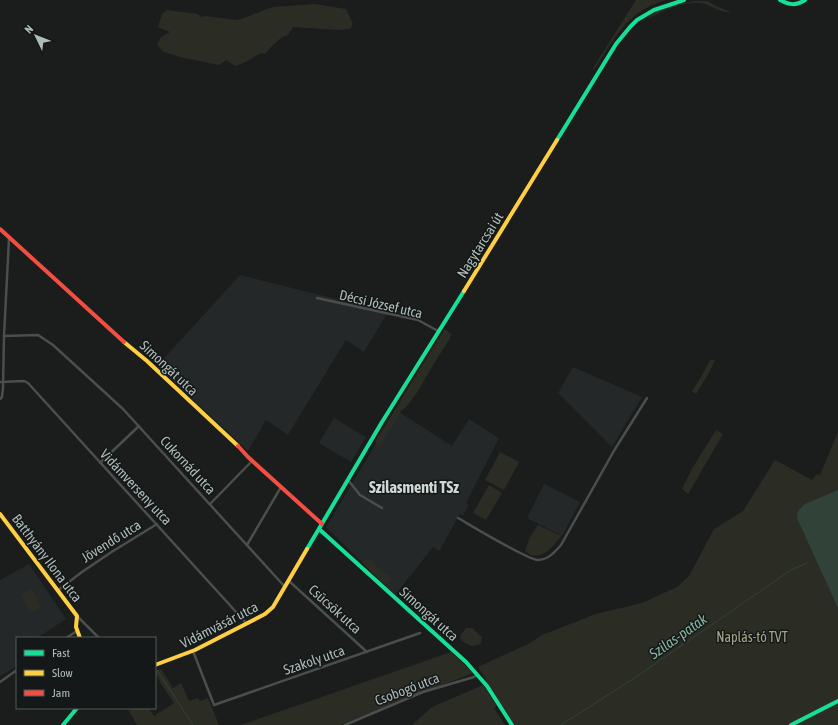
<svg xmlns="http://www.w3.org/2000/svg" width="838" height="725" font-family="'Asap Condensed',sans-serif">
  <rect width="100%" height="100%" fill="#1b1c1c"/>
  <!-- built -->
  <g fill="#252828">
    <polygon points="240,275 388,312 364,352 346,340 288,435 266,420 248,451 157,366"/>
    <polygon points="573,367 642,397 612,447 558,393"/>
    <polygon points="396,410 452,446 469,419 499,438 466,503 469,505 463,516 460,514 439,551 433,547 395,595 326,527"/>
    <polygon points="334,418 366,437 351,462 319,443"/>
    <polygon points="544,484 580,502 562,536 527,518"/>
    <polygon points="29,564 66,619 37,638 17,638 17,666 0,676 0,580"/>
  </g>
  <!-- green -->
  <g fill="#2b2d25">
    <path d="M 636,0 L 666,0 C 660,2 654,4 648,7 C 623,19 609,47 594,70 L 593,68 Z"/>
    <path d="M 695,1 L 708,1 L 714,5 L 731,12 C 727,12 722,12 719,10 C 713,8 708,4 701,3 C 683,1 663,11 647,19 C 659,6 678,4 695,1 Z"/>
    <polygon points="315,4 346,9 353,24 350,29 338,30 293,27 288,35 281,38 272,46 265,54 261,53 246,62 235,66 226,60 219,65 180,57 164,52 157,45 161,37 170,32 158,27 162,14 167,10 198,14 201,17 205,16 238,20 273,7"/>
    <polygon points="444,330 446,330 451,334 450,338 435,362 416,394 407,406 401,411 380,446 375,442"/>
    <polygon points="710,360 715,360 709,373 696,394 692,391 701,377"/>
    <polygon points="716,430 723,434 688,494 682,489 693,467"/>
    <polygon points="838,432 838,725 515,725 486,682 486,679 478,667 530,643 542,635 596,614 642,603 677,587 689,576 714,529 743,511 775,460 812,480 817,474 820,475"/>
    <polygon points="500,452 519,462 504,490 485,480"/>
    <polygon points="489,485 502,493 486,520 473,513"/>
    <path d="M 538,525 L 561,536 C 552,548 539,564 525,551 L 530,537 Z"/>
    <polygon points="366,559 372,560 382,572 389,574 391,581 384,584 362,563"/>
    <polygon points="32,589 41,608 30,613 21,594"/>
    <path d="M 466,628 L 472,628 L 482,637 L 481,643 C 473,649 468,645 461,640 L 460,636 Z"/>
    <polygon points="451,652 473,673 340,725 241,725"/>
    <polygon points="161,669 173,688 181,683 189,701 198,698 200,701 208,698 219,725 137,725 129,711 134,708 148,708 154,716 174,703 155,674 155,671"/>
    <polygon points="483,685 497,706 494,708 505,725 412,725 432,707"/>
  </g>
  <!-- water -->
  <polygon fill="#314239" points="838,490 838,608 797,518 798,511 805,504"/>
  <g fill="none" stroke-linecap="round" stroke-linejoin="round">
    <!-- stream -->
    <g stroke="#314239" stroke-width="1">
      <polyline points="157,670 193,725"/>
      <polyline points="561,725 636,677 791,570 807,563"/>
    </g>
    <!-- street -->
    <g stroke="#4a4e4d" stroke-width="2.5">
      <polyline points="317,298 418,320 438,331"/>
      <polyline points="4,336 38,335 53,345 123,409 285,587"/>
      <polyline points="0,382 24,381 28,383 247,624"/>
      <polyline points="0,399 2,397 3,388 4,336 9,239"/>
      <polyline points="100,463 139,426"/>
      <polyline points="348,480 360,495 382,508"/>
      <polyline points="210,504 252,461"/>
      <path d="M 458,518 C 472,526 526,559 538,560 C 548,560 555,552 561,545 L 615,449 L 647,398"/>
      <polyline points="247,545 281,487"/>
      <polyline points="289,581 367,652"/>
      <polyline points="57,591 82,572 110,553 157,524"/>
      <polyline points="77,616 99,638"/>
      <polyline points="66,638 77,631"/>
      <polyline points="193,651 214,705 420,633"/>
      <polyline points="0,682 17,670"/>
      <polyline points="345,725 423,692 474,677 477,675"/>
    </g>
    <!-- fast -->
    <g stroke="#16e098" stroke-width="4">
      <path d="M 780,0 C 789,5 796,6 805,0"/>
      <polyline points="557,140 616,44 630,27 637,20 654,10 684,0"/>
      <polyline points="319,529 466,662 487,686 512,725"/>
      <polyline points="307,549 382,422 464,291"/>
      <polyline points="63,725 77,708"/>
      <polyline points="791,725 838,701"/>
    </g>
    <!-- slow -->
    <g stroke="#ffcf43" stroke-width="4">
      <polyline points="464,291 557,140"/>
      <polyline points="124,342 147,361 238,446"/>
      <polyline points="0,514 77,616 76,627 80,638"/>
      <polyline points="155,665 195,650 265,614 273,607 307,549"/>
    </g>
    <!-- jam -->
    <g stroke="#f24e42" stroke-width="4">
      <polyline points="0,229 124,342"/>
      <polyline points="238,446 248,457 322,524"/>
    </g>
  </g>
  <g text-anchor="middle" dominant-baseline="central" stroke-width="3" stroke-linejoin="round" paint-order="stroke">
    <!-- street labels -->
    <g font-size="14" fill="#adbcb8" stroke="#151818">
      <text transform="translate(480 245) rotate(-58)">Nagytarcsai út</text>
      <text transform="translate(381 304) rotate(13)">Décsi József utca</text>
      <text transform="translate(169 368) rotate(43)">Simongát utca</text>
      <text transform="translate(188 465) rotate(47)">Cukornád utca</text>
      <text transform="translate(136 487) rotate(47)">Vidámverseny utca</text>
      <text transform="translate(111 541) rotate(-32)">Jövendő utca</text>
      <text transform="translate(47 558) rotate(53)">Batthyány Ilona utca</text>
      <text transform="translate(335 609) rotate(42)">Csücsök utca</text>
      <text transform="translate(429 614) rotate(42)">Simongát utca</text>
      <text transform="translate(219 625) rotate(-27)">Vidámvásár utca</text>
      <text transform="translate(314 660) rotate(-19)">Szakoly utca</text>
      <text transform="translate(407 689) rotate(-21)">Csobogó utca</text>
    </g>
    <!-- park labels -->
    <g font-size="14" fill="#a3a685" stroke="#151818">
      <text x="752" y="637">Naplás-tó TVT</text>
    </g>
    <!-- water labels -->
    <g font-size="15" font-style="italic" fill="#86b59d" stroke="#151818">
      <text transform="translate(678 636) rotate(-35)">Szilas-patak</text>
    </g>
    <!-- quarter labels -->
    <g font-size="16" font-weight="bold" fill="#ced8d5" stroke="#151818">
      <text x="414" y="487">Szilasmenti TSz</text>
    </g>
  </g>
  <!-- legend -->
  <rect x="16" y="637" width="140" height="72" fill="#151818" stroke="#525a58"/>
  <rect x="24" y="650" width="20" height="6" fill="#16e098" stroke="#525a58"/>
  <text x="52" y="657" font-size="12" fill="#adbcb8">Fast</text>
  <rect x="24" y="670" width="20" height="6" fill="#ffcf43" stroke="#525a58"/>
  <text x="52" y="677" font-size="12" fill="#adbcb8">Slow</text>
  <rect x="24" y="690" width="20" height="6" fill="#f24e42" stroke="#525a58"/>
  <text x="52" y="697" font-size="12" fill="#adbcb8">Jam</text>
  <!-- north arrow -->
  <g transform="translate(36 36) rotate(313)" stroke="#151818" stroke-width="3" paint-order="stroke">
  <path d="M0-3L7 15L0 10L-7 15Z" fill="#adbcb8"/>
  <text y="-6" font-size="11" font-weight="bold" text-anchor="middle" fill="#adbcb8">N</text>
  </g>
</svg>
